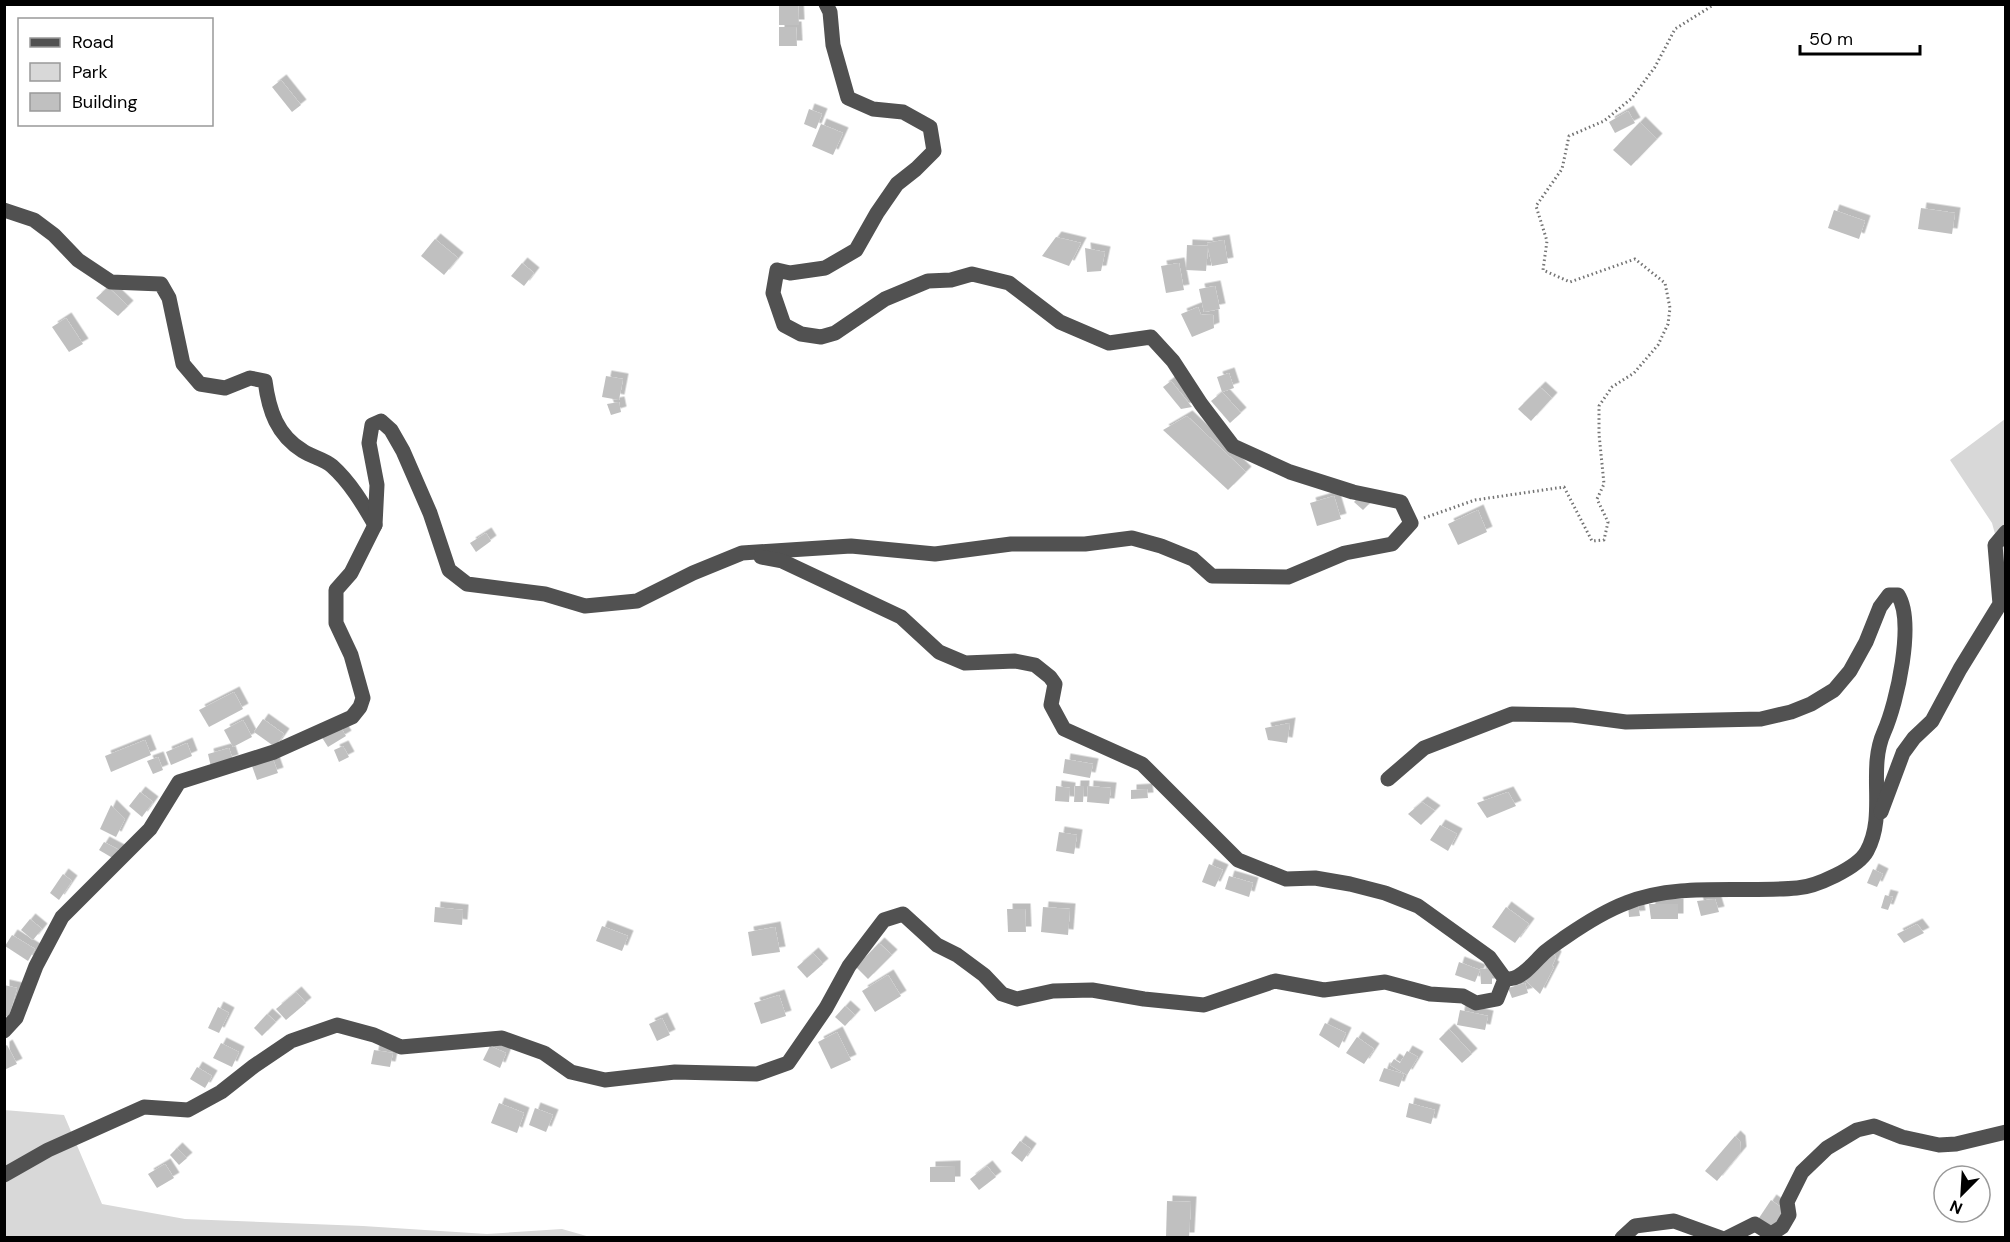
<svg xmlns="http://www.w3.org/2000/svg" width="2010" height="1242" font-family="'DM Sans',sans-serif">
  <defs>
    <filter id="shadow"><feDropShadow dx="5.5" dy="-5.5" stdDeviation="0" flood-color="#0004"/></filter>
  </defs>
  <rect width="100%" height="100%" fill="#fff"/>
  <!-- green -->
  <g fill="#d8d8d8">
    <polygon points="2005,419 2005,570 1992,523 1950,460"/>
    <polygon points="4,1110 64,1115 102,1204 185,1219 363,1226 487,1234 562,1229 590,1237 5,1237"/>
  </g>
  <!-- building -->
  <g fill="#c0c0c0" filter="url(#shadow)">
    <polygon points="779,4 798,4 799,25 779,25"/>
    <polygon points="779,27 796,27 797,46 779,46"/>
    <polygon points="281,80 301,105 292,112 272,87"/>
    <polygon points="809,109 822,114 816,129 804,124"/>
    <polygon points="1628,111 1635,123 1615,133 1609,122"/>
    <polygon points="1640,122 1657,139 1631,166 1613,150"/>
    <polygon points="821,124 843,133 833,155 812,146"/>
    <polygon points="1921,208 1955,213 1952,234 1918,229"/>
    <polygon points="1834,210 1865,221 1859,239 1828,228"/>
    <polygon points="1056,237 1081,243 1069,266 1042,256"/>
    <polygon points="435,239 458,258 444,275 421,256"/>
    <polygon points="1224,240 1228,263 1212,266 1207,243"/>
    <polygon points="1187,245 1208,246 1206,271 1186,270"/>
    <polygon points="1085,248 1105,252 1101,271 1087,272"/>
    <polygon points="522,263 534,273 524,286 511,276"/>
    <polygon points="1179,263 1184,290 1166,293 1161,266"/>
    <polygon points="1215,286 1220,309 1204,312 1199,289"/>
    <polygon points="108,287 128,306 118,316 96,298"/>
    <polygon points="1198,307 1201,315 1213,314 1214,328 1192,337 1181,314"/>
    <polygon points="66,318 83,344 69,352 52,327"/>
    <polygon points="1229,373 1234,388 1222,392 1217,377"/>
    <polygon points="606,376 623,379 619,400 602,397"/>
    <polygon points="1171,381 1192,407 1181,409 1163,387"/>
    <polygon points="1540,387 1552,398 1531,421 1518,409"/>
    <polygon points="1222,392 1241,413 1230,423 1211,401"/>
    <polygon points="619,402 621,412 611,415 607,404"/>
    <polygon points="1187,416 1246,472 1228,490 1163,430"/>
    <polygon points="1361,494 1370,503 1363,510 1354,502"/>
    <polygon points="1334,496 1341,519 1317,526 1310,503"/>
    <polygon points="1478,510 1487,532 1458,545 1448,524"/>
    <polygon points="486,533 491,541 476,552 470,543"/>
    <polygon points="234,692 243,709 209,727 199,710"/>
    <polygon points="263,719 284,734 275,747 254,732"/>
    <polygon points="243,720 252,737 233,747 224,730"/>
    <polygon points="1290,723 1287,743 1268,740 1265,728"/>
    <polygon points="339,725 346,736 328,747 321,736"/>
    <polygon points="145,740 151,755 111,772 105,756"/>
    <polygon points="187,743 192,756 171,765 166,752"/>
    <polygon points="343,746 349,757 339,762 334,750"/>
    <polygon points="229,748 233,760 211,767 208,754"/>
    <polygon points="158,757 163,770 153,774 147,761"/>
    <polygon points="273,759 278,773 257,780 252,766"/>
    <polygon points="1065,759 1093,764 1090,778 1063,773"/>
    <polygon points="1056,786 1070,788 1069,802 1055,801"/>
    <polygon points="1075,786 1084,786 1083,802 1074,802"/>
    <polygon points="1088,786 1111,788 1109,804 1087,802"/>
    <polygon points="1147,789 1148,798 1131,799 1131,790"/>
    <polygon points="140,792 153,802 142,817 129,806"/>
    <polygon points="1508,792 1516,806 1487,818 1477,803"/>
    <polygon points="1422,802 1435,811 1421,825 1408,814"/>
    <polygon points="111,805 125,819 116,837 100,829"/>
    <polygon points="1440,825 1457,834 1448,851 1430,840"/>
    <polygon points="1059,832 1077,835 1074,854 1056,851"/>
    <polygon points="104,842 121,851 116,860 99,850"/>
    <polygon points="1209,864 1223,870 1215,887 1202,882"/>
    <polygon points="1873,869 1883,874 1877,887 1867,883"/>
    <polygon points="63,874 72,881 59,900 50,893"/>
    <polygon points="1229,876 1253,883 1249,897 1225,889"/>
    <polygon points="1885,895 1893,897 1888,910 1881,908"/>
    <polygon points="1715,899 1719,912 1701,916 1697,901"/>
    <polygon points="1638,904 1640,916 1629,917 1628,905"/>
    <polygon points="1649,904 1678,904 1678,919 1651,919"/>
    <polygon points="435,907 463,910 462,925 434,922"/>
    <polygon points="1043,907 1070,909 1068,935 1041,932"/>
    <polygon points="1506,907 1529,924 1515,943 1492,927"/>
    <polygon points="1007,909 1025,909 1026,932 1008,932"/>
    <polygon points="30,919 42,929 33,940 21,930"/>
    <polygon points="1917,924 1924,933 1904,943 1897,934"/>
    <polygon points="602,926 628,936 622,951 596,941"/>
    <polygon points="775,927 780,952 752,956 748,932"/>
    <polygon points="12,935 35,949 28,961 5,946"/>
    <polygon points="879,943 892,955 868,979 856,967"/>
    <polygon points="1552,952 1556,957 1552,966 1554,967 1540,994 1525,980"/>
    <polygon points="813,953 823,964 807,978 797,967"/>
    <polygon points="1459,962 1480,970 1475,982 1455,975"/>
    <polygon points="1492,968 1492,984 1481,984 1480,969"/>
    <polygon points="888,975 901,996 875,1012 862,991"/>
    <polygon points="1525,983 1528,993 1512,998 1508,988"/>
    <polygon points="4,985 17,988 9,1017 4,1016"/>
    <polygon points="296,992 306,1003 286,1020 276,1009"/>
    <polygon points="779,995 786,1016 761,1024 754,1003"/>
    <polygon points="845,1006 855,1015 845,1026 835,1017"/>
    <polygon points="218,1007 229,1013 219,1033 208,1028"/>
    <polygon points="1460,1010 1488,1016 1485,1030 1457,1025"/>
    <polygon points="267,1014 276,1022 262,1036 254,1028"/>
    <polygon points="662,1018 670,1035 657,1041 649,1024"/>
    <polygon points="1325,1023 1346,1033 1339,1048 1319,1035"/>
    <polygon points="1449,1029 1472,1054 1462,1063 1439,1039"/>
    <polygon points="837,1032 851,1060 831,1069 818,1042"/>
    <polygon points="1357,1037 1374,1049 1364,1064 1346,1053"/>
    <polygon points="221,1043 239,1052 232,1067 213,1058"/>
    <polygon points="7,1045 17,1064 4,1070 4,1047"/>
    <polygon points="490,1046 506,1053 500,1068 483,1060"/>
    <polygon points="374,1050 393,1053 390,1067 371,1064"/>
    <polygon points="1407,1051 1418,1057 1407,1075 1390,1065 1394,1059 1400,1063"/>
    <polygon points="197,1067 212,1076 205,1088 190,1079"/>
    <polygon points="1384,1068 1404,1074 1399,1087 1379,1081"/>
    <polygon points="499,1103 524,1113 517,1133 491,1123"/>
    <polygon points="1409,1103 1435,1110 1431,1124 1406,1117"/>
    <polygon points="535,1108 553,1115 546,1132 529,1125"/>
    <polygon points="1735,1136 1740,1141 1741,1152 1717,1181 1705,1171"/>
    <polygon points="1020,1141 1031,1149 1022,1162 1011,1153"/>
    <polygon points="177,1148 187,1158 179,1165 170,1155"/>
    <polygon points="165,1164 174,1178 157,1188 148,1174"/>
    <polygon points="955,1166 955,1182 930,1182 930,1167"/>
    <polygon points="987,1166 996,1177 979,1190 970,1179"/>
    <polygon points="1771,1200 1785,1210 1772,1230 1757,1221"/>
    <polygon points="1167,1201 1191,1202 1189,1238 1166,1238"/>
  </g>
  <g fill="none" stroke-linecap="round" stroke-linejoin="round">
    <!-- path -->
    <polyline stroke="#737373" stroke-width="3" stroke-dasharray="1.5 3" stroke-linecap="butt" points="1424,518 1475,500 1564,487 1592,541 1604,540 1608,522 1597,499 1604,484 1599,434 1599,406 1612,387 1634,373 1658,345 1668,324 1670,308 1665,283 1635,259 1570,282 1543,270 1547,241 1536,206 1562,169 1569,136 1604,121 1632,98 1655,67 1675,29 1715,4"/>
    <!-- minor -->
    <g stroke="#515151" stroke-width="15">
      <path d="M 4,210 L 34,220 L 54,235 L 78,260 L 111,282 L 161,284 L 169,298 L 183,364 L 200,384 L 225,388 L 250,378 L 265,381 C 269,411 277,435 303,451 C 312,457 324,459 332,466 C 350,482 363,504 375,525"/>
      <path d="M 1388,779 L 1424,748 L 1512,714 L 1573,715 L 1626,722 L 1761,719 L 1791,712 L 1811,704 L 1834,690 L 1850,671 L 1866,642 L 1880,607 L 1889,595 L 1898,595 C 1915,622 1897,703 1884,732 C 1867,770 1887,814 1867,851 C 1858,868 1815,887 1797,888 C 1743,893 1677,882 1626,903 C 1605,911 1586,923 1567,936 C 1560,941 1552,946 1545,952 C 1536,960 1526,974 1514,978 C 1511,979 1508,979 1505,979"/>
      <polyline points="1881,812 1903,753 1914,738 1932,721 1960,669 2000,604 1995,545 2006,532"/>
      <polyline points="4,1031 16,1018 36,966 62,917 150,829 179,782 274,752 352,717 360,707 363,698 351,655 336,623 336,590 351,573 375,525 377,485 369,443 372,425 381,421 391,430 403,451 430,513 449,570 467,584 545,594 585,606 637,601 693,573 742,553 851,546 935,554 1011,544 1085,544 1132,538 1161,546 1193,559 1212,576 1288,577 1345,553 1392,544 1411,523 1401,502 1353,492 1290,472 1233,446 1201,404 1173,361 1151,337 1109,343 1060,322 1009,283 972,274 951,280 928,281 885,299 835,333 821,337 801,334 784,325 773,293 777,270 790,273 825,268 856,250 877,213 897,184 916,169 934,151 930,127 903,112 873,109 848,98 833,45 830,12 826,4"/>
      <polyline points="4,1175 48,1150 144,1107 188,1110 221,1092 254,1066 291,1041 337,1025 374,1035 401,1047 502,1038 544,1053 571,1072 605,1080 675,1072 757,1074 788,1063 826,1008 849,966 884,920 903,914 937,945 957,955 984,975 1002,994 1017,999 1053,991 1092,990 1144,999 1204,1005 1275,981 1324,990 1385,982 1430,994 1463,996 1476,1003 1497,999 1505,979 1489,957 1418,906 1385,893 1350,884 1315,878 1286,879 1238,860 1142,764 1064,729 1051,705 1055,684 1050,677 1035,665 1015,661 965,663 939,652 901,617 782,561 761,557"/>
      <polyline points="1622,1238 1635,1226 1674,1221 1721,1238"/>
      <polyline points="1727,1238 1755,1224 1771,1234 1782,1227 1789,1215 1787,1202 1802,1172 1827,1148 1857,1130 1874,1126 1902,1137 1939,1145 1956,1144 2006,1132"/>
    </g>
  </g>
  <!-- border -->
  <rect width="2010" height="1242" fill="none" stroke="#000000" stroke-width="12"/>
  <!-- legend -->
  <rect x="18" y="18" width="195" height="108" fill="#ffffff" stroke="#999999" stroke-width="1.5"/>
  <rect x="30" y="38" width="30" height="9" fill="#515151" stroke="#999999" stroke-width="1.5"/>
  <text x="72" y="48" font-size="18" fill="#000000">Road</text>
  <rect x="30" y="63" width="30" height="18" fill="#d8d8d8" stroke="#999999" stroke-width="1.5"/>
  <text x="72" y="78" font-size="18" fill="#000000">Park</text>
  <rect x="30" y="93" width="30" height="18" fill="#c0c0c0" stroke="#999999" stroke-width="1.5"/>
  <text x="72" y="108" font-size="18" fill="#000000">Building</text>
  <!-- north arrow -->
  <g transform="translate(1962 1194) rotate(204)"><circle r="28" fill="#ffffff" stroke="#999999" stroke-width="1.5"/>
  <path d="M0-4.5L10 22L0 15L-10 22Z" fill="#000000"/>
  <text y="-9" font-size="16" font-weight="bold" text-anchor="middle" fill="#000000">N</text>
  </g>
  <!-- scale -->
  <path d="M1800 45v9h120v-9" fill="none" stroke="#000000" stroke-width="3"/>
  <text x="1809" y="45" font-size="18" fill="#000000" stroke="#ffffff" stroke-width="4.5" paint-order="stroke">50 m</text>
</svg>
